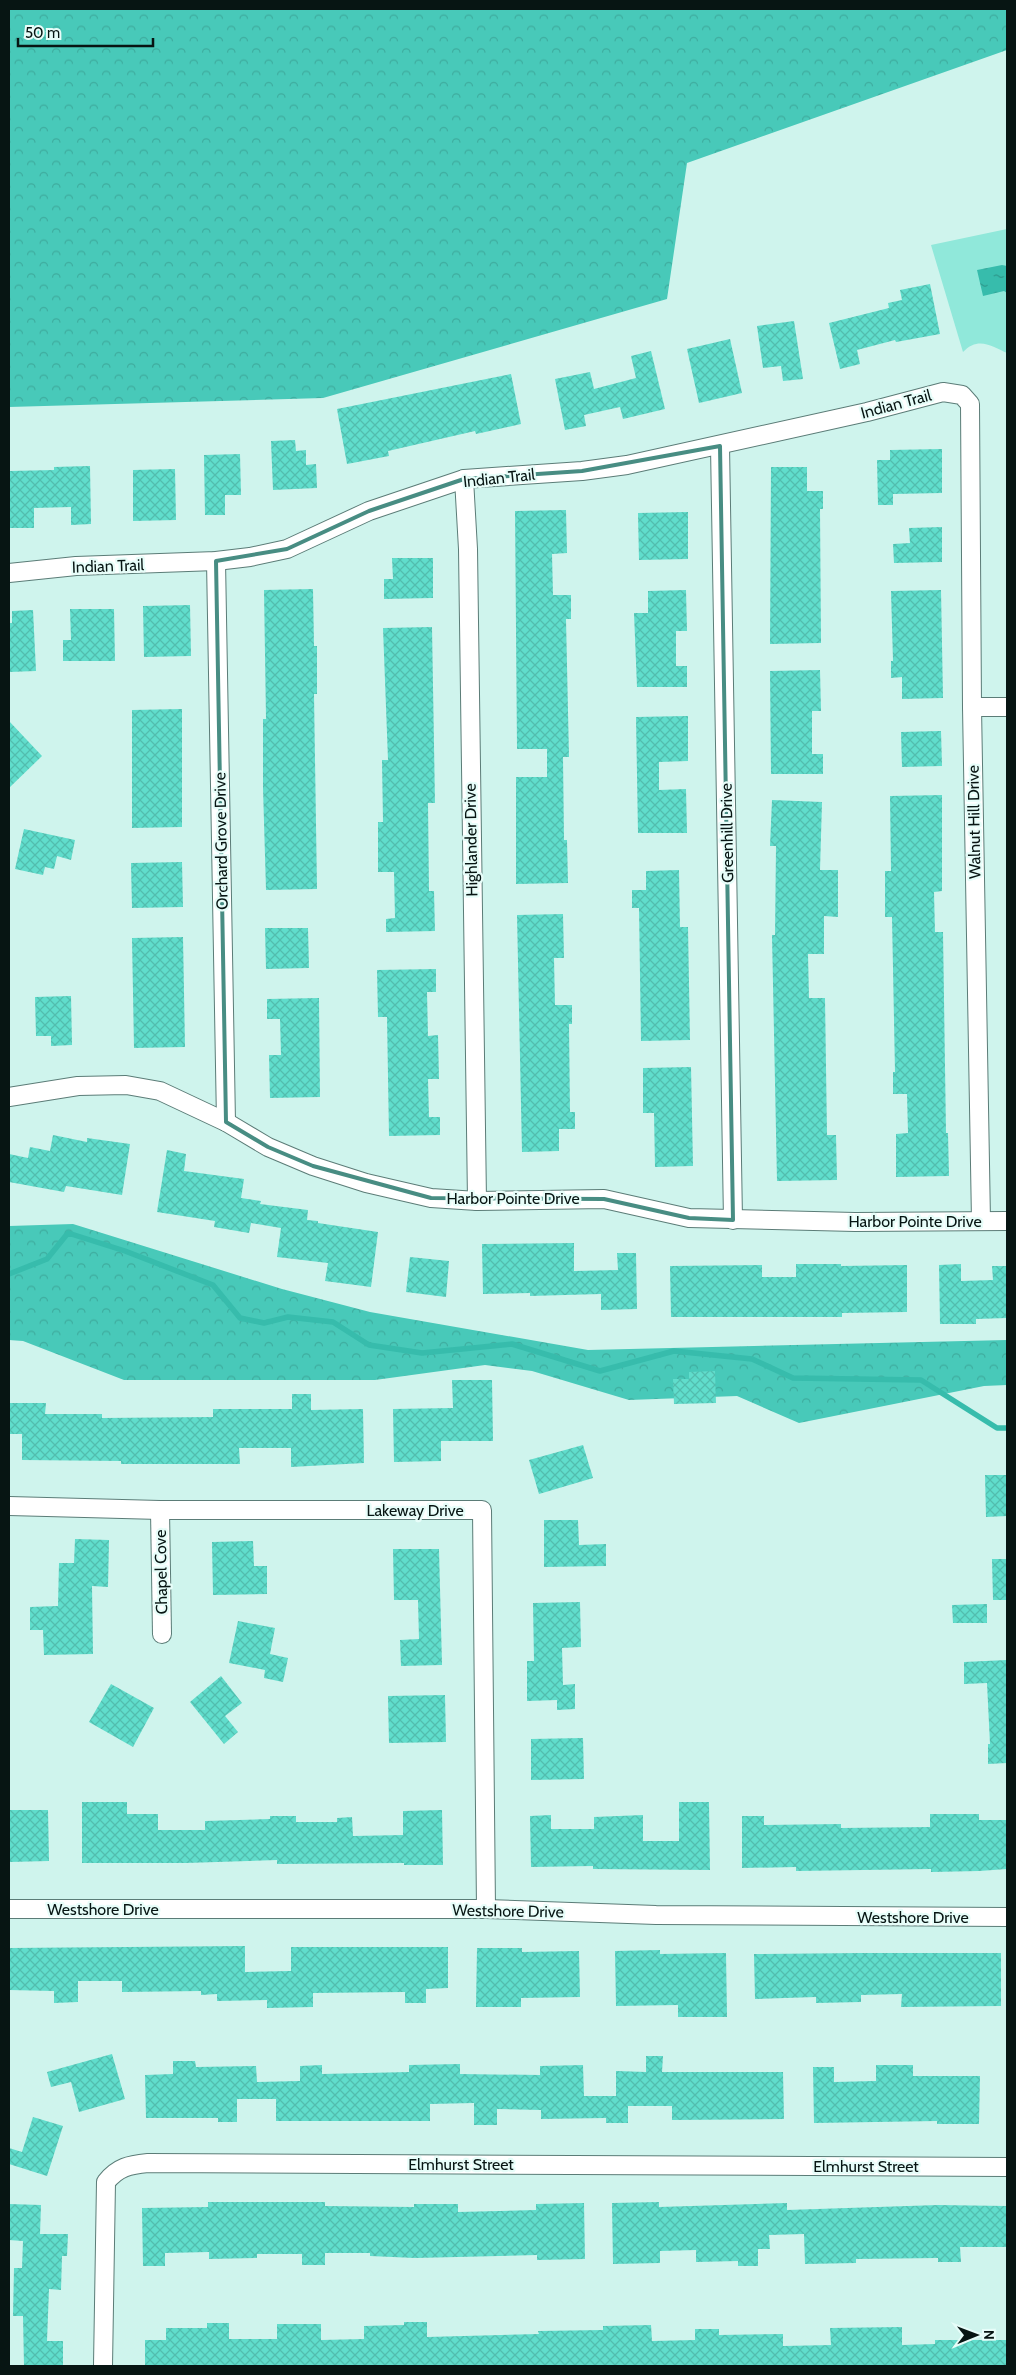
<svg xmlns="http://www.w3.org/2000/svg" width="1016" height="2375" font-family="Cabin,sans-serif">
  <defs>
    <pattern id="forest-crowns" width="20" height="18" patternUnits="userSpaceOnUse" patternTransform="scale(1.25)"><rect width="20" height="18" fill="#48c9b9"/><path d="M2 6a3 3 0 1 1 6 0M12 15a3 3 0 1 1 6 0" fill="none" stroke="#3eac9e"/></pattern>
    <pattern id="water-ripples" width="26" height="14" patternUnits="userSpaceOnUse" patternTransform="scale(1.25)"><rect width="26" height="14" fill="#37bcac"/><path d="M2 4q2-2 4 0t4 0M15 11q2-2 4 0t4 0" fill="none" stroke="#2c988b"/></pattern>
    <pattern id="building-cross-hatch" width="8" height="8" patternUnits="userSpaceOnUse" patternTransform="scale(1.25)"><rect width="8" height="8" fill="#60ddcc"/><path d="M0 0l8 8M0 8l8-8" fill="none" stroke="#52bdae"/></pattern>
  </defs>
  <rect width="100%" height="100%" fill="#cff4ed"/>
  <!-- forest -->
  <g fill="url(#forest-crowns)">
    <polygon points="9,9 1007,9 1007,50 687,163 667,299 323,398 9,407"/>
    <polygon points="73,1224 282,1289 370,1312 588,1350 1007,1340 1007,1385 984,1386 799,1423 737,1396 629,1400 532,1371 485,1365 375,1380 124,1380 23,1341 9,1340 9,1226"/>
  </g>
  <!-- green -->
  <path fill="#90e8da" d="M 1007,229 L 1007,353 C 992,346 978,336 963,352 L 931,245 Z"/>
  <!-- water -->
  <polygon fill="url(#water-ripples)" points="1002,265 1007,266 1007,293 1004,291 983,296 977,270"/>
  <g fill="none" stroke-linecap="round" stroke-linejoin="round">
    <!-- stream -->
    <polyline stroke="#37bcac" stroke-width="5.5" points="9,1274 47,1259 68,1233 125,1251 213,1285 240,1318 264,1323 288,1317 333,1322 369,1345 422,1353 512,1344 600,1371 674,1351 752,1359 793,1378 921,1380 997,1428 1007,1428"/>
  </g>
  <!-- building -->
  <g fill="url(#building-cross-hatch)">
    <polygon points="930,284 940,334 896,342 895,340 857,350 860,364 840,369 829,323 889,308 888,303 902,300 900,290"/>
    <polygon points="794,321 803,379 783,381 781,366 763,368 757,326"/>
    <polygon points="730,339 742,393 699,403 687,349"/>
    <polygon points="651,351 665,409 623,419 620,407 584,415 586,426 565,430 555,379 590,372 594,389 636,378 631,356"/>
    <polygon points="511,374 521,424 476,434 475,431 388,451 389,456 347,464 337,409"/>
    <polygon points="295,440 296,451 306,450 306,465 316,464 317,488 273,490 271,441"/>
    <polygon points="942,449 942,493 893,494 893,505 878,505 877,460 890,460 890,450"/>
    <polygon points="240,454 241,495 225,495 225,515 205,515 204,455"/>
    <polygon points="90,466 91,524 71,525 71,507 34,508 34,528 9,528 9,471 54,470 54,467"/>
    <polygon points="771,467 807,467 807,491 823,491 823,509 820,509 821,643 770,644"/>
    <polygon points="175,469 176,520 133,521 133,470"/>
    <polygon points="566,510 567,553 552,554 553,595 571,595 571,619 566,619 569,757 563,757 564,840 567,840 568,883 516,884 516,777 547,777 547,749 517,749 515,511"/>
    <polygon points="688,512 688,559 639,560 638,513"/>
    <polygon points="942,527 942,562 894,563 893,544 910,543 909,528"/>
    <polygon points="392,558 433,558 433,598 384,599 384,579 393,579"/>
    <polygon points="313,589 314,646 317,646 317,694 314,694 317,889 266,890 263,788 263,719 266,719 264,590"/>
    <polygon points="686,590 687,631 676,631 676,666 687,666 687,687 637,687 634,613 648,613 648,591"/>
    <polygon points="941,590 943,698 902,699 902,677 891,678 891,661 893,661 891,591"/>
    <polygon points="190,605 191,656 144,657 143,606"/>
    <polygon points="70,609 114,609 115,661 63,661 63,640 71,640"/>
    <polygon points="33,610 36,671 9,672 9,623 12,623 12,611"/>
    <polygon points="432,627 435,803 428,803 429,891 434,891 435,931 386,932 386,919 395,918 394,872 378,872 378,822 383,822 382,760 388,760 383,628"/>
    <polygon points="820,670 821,711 812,711 812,754 823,754 823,774 771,774 770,671"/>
    <polygon points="182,709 182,827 132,828 132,710"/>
    <polygon points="688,716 688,761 659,762 659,790 686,789 687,833 638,833 636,717"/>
    <polygon points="9,721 42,756 9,788"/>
    <polygon points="941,731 942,766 902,767 901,732"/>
    <polygon points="942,795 942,891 934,892 935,932 943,932 946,1133 948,1133 949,1176 896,1177 896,1134 908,1133 907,1094 893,1094 893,1072 895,1072 892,917 885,917 885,871 891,871 890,796"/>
    <polygon points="772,800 822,802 820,870 838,870 838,917 824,916 824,954 808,954 809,998 825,998 827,1135 836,1135 837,1180 777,1181 772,935 775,935 776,846 770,846"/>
    <polygon points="24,829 75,840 71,860 57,856 54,869 45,867 43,875 15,869"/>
    <polygon points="182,862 183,907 132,908 131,863"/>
    <polygon points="679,870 680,927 688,927 690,1040 641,1041 639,908 632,908 632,890 646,890 646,871"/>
    <polygon points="563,914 564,958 554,958 555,1005 572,1005 572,1024 569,1024 570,1112 575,1112 575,1129 559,1129 559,1151 522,1152 517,915"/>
    <polygon points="265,928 308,928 309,968 266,969"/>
    <polygon points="183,937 185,1047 134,1048 132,938"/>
    <polygon points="436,969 436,992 427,992 428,1036 438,1035 439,1079 428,1079 429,1117 440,1117 440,1135 389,1136 387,1017 378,1017 377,970"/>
    <polygon points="71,996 72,1045 51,1046 51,1036 36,1036 35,997"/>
    <polygon points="319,998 320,1097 270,1098 269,1055 281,1055 280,1019 267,1019 267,999"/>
    <polygon points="691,1067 693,1166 655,1167 654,1113 643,1113 643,1068"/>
    <polygon points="53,1135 87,1142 87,1138 130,1144 122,1195 66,1186 64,1192 9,1182 9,1154 28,1158 30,1147 50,1151"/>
    <polygon points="167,1150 186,1154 184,1171 244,1179 241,1198 261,1201 260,1204 308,1210 307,1220 318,1221 318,1223 378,1232 371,1287 325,1281 328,1263 277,1257 281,1228 251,1223 249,1233 214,1227 215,1221 157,1212"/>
    <polygon points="574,1243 574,1271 618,1270 617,1253 636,1253 637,1309 601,1310 601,1294 530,1296 530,1293 483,1294 482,1244"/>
    <polygon points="410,1257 449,1261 446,1297 406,1292"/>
    <polygon points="796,1264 841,1264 841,1266 907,1265 907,1312 842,1313 842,1317 671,1317 670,1266 762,1265 762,1277 796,1277"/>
    <polygon points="961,1264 961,1281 993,1280 992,1266 1007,1266 1007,1318 976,1319 976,1324 940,1324 939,1265"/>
    <polygon points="715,1371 716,1403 674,1404 673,1379 689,1379 689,1372"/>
    <polygon points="452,1380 492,1380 493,1441 441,1441 441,1461 394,1462 393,1409 453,1408"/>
    <polygon points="292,1394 311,1394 311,1410 363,1409 364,1463 291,1467 291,1448 239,1448 240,1464 121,1464 121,1461 22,1460 22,1434 9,1434 9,1403 46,1403 45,1414 102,1414 102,1418 213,1417 213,1409 292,1409"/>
    <polygon points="583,1445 593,1478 539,1494 529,1460"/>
    <polygon points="985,1475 1007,1475 1007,1516 986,1517"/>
    <polygon points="544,1520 578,1520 579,1545 606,1544 606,1566 544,1567"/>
    <polygon points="75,1539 109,1540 108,1587 92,1586 93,1654 44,1655 43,1630 30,1630 30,1607 58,1606 59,1563 74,1563"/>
    <polygon points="253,1541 254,1566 267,1566 267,1594 213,1595 212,1542"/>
    <polygon points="393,1549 439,1549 442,1665 401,1666 400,1640 419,1639 418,1600 394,1600"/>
    <polygon points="992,1559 1007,1559 1007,1600 993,1600"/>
    <polygon points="580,1602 581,1647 562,1648 563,1685 575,1684 575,1709 557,1710 557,1700 527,1701 527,1661 534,1661 533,1603"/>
    <polygon points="987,1604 987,1623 953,1623 952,1605"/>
    <polygon points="238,1621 275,1628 270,1654 288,1658 283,1682 264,1678 265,1670 229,1663"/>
    <polygon points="1007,1660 1007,1763 988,1764 988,1744 990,1744 987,1683 964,1684 964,1662"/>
    <polygon points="221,1676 242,1703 225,1716 238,1732 224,1744 190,1702"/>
    <polygon points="111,1684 154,1708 133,1747 89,1722"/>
    <polygon points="445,1695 446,1742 389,1743 388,1696"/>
    <polygon points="583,1738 584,1779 531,1780 531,1739"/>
    <polygon points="82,1802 127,1802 127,1814 158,1814 158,1830 205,1830 205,1821 270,1819 270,1816 296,1816 296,1822 337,1822 337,1818 352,1817 353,1836 403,1835 403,1811 442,1810 443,1865 404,1865 404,1863 277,1864 277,1860 186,1863 82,1863"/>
    <polygon points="679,1802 709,1802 710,1870 593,1869 593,1866 531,1867 530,1816 551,1815 551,1829 594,1829 594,1817 643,1815 643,1841 679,1841"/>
    <polygon points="9,1810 48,1810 49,1861 9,1862"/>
    <polygon points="930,1814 979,1814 979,1820 1007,1820 1007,1869 979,1871 931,1872 931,1869 796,1871 796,1867 742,1868 742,1816 764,1816 764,1825 841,1824 841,1828 930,1827"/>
    <polygon points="245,1946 245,1972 291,1971 291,1947 448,1947 448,1988 426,1989 426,2003 405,2003 405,1992 313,1993 313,2007 267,2008 267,2000 217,2001 217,1994 201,1995 201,1991 122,1992 122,1981 78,1981 78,2002 54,2003 54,1991 9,1990 9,1948"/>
    <polygon points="477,1948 522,1948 522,1952 579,1951 580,1997 521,1998 521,2007 476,2007"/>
    <polygon points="660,1950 660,1954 726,1953 727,2017 678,2017 678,2005 616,2006 615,1951"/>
    <polygon points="861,1953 1001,1953 1001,2006 901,2007 902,1994 861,1995 861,2002 816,2003 816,1997 755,1999 754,1954"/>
    <polygon points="112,2054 125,2099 79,2112 71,2082 51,2087 47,2072"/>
    <polygon points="646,2056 663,2056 662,2072 783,2072 784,2119 672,2120 672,2106 628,2106 628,2123 606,2123 606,2118 541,2119 541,2110 497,2109 497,2125 474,2125 474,2103 430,2104 430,2121 276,2121 276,2099 237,2099 237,2122 218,2122 218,2118 146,2118 145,2075 173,2074 173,2061 195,2061 196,2067 256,2066 257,2082 300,2081 300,2066 322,2065 322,2074 409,2072 409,2065 460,2064 460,2074 540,2075 540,2066 583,2065 584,2096 616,2096 616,2071 646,2072"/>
    <polygon points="876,2065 913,2065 913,2076 980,2076 979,2124 937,2124 937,2121 814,2123 813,2067 834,2067 834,2082 876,2081"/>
    <polygon points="33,2117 63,2126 47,2176 9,2164 9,2148 22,2152"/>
    <polygon points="208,2202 325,2202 325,2206 414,2207 414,2204 458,2204 458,2212 536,2210 536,2204 584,2203 585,2259 537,2260 537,2255 415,2258 370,2256 370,2253 325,2253 325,2265 302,2265 302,2254 257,2254 257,2258 209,2259 209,2252 165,2253 165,2266 143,2266 142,2208 208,2207"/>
    <polygon points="659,2202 659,2207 787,2203 787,2210 938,2205 1007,2206 1007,2247 960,2247 961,2262 938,2262 938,2258 856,2259 856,2263 805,2264 804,2234 769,2235 770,2249 758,2249 758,2266 738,2266 738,2261 696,2262 696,2250 660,2251 660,2263 613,2264 612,2203"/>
    <polygon points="9,2204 41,2205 40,2234 68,2234 67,2256 62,2256 61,2290 49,2289 47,2341 63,2341 63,2366 24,2366 23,2316 13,2316 14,2268 22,2268 23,2241 9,2240"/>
    <polygon points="404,2322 427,2322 427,2337 539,2334 538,2331 603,2330 603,2326 651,2325 652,2341 695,2340 695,2329 719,2329 719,2335 783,2334 783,2346 831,2345 830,2328 902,2327 902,2345 935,2344 935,2340 1007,2340 1007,2366 145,2366 145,2340 166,2340 166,2328 207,2328 207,2323 229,2323 229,2339 277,2339 277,2324 321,2324 321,2340 364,2339 364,2326 404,2325"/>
  </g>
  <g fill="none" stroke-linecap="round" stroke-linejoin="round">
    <defs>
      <g id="minor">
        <polyline points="720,446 733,1220"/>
        <polyline points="464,479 468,549 477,1201"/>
        <polyline points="216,561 226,1122"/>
        <polyline points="9,573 76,566 216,561 250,557 287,549 369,511 464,479 582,471 627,465 867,412 943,392 962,395 970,404 972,707 981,1221"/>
        <polyline points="972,707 1007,707"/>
        <polyline points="9,1097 78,1086 126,1085 160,1091 226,1122 268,1147 313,1166 366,1183 431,1198 477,1201 604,1199 689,1218 855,1222 1007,1221"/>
        <polyline points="9,1506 160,1510 482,1510 486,1909"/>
        <polyline points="160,1510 162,1634"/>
        <polyline points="9,1909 486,1909 656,1915 1007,1917"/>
        <path d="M 103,2366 L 106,2182 C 118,2167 129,2165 148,2163 L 1007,2167"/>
      </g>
    </defs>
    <!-- minor casing -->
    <use href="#minor" stroke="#5b7c77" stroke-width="20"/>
    <!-- minor -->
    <use href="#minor" stroke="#fff" stroke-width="18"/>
  </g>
  <!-- marked area -->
  <path fill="none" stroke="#488d83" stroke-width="4" stroke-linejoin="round" d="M 720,446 L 733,1220 L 689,1218 L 604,1199 L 431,1198 L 313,1166 L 268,1147 L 226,1122 L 216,561 L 287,549 L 369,511 L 464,479 L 582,471 Z"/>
  <g text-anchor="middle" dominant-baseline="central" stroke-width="4.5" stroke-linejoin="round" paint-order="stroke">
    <!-- street labels -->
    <g font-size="16" fill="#071513" stroke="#e7fdf9">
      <text transform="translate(896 404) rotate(-15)">Indian Trail</text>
      <text transform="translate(499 478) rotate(-6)">Indian Trail</text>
      <text transform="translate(108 566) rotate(-2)">Indian Trail</text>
      <text transform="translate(974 822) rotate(-91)">Walnut Hill Drive</text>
      <text transform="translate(727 833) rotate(-91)">Greenhill Drive</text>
      <text transform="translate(471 840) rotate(-91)">Highlander Drive</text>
      <text transform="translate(221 841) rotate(-91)">Orchard Grove Drive</text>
      <text x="513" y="1198">Harbor Pointe Drive</text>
      <text x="915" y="1221">Harbor Pointe Drive</text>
      <text x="415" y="1510">Lakeway Drive</text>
      <text transform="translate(161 1572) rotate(-91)">Chapel Cove</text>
      <text x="103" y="1909">Westshore Drive</text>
      <text transform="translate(508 1911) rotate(1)">Westshore Drive</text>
      <text x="913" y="1917">Westshore Drive</text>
      <text x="461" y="2164">Elmhurst Street</text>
      <text x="866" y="2166">Elmhurst Street</text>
    </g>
  </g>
  <!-- border -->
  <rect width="1016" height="2375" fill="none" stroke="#071513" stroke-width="20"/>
  <!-- north arrow -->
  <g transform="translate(976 2335) rotate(89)" stroke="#e7fdf9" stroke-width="4" paint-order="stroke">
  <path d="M0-4L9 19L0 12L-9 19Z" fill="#071513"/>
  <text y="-8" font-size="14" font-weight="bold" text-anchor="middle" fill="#071513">N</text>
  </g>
  <!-- scale -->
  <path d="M18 38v8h135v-8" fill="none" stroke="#071513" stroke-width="2.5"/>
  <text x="25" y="38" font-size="15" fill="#071513" stroke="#e7fdf9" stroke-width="4" paint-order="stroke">50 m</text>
</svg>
